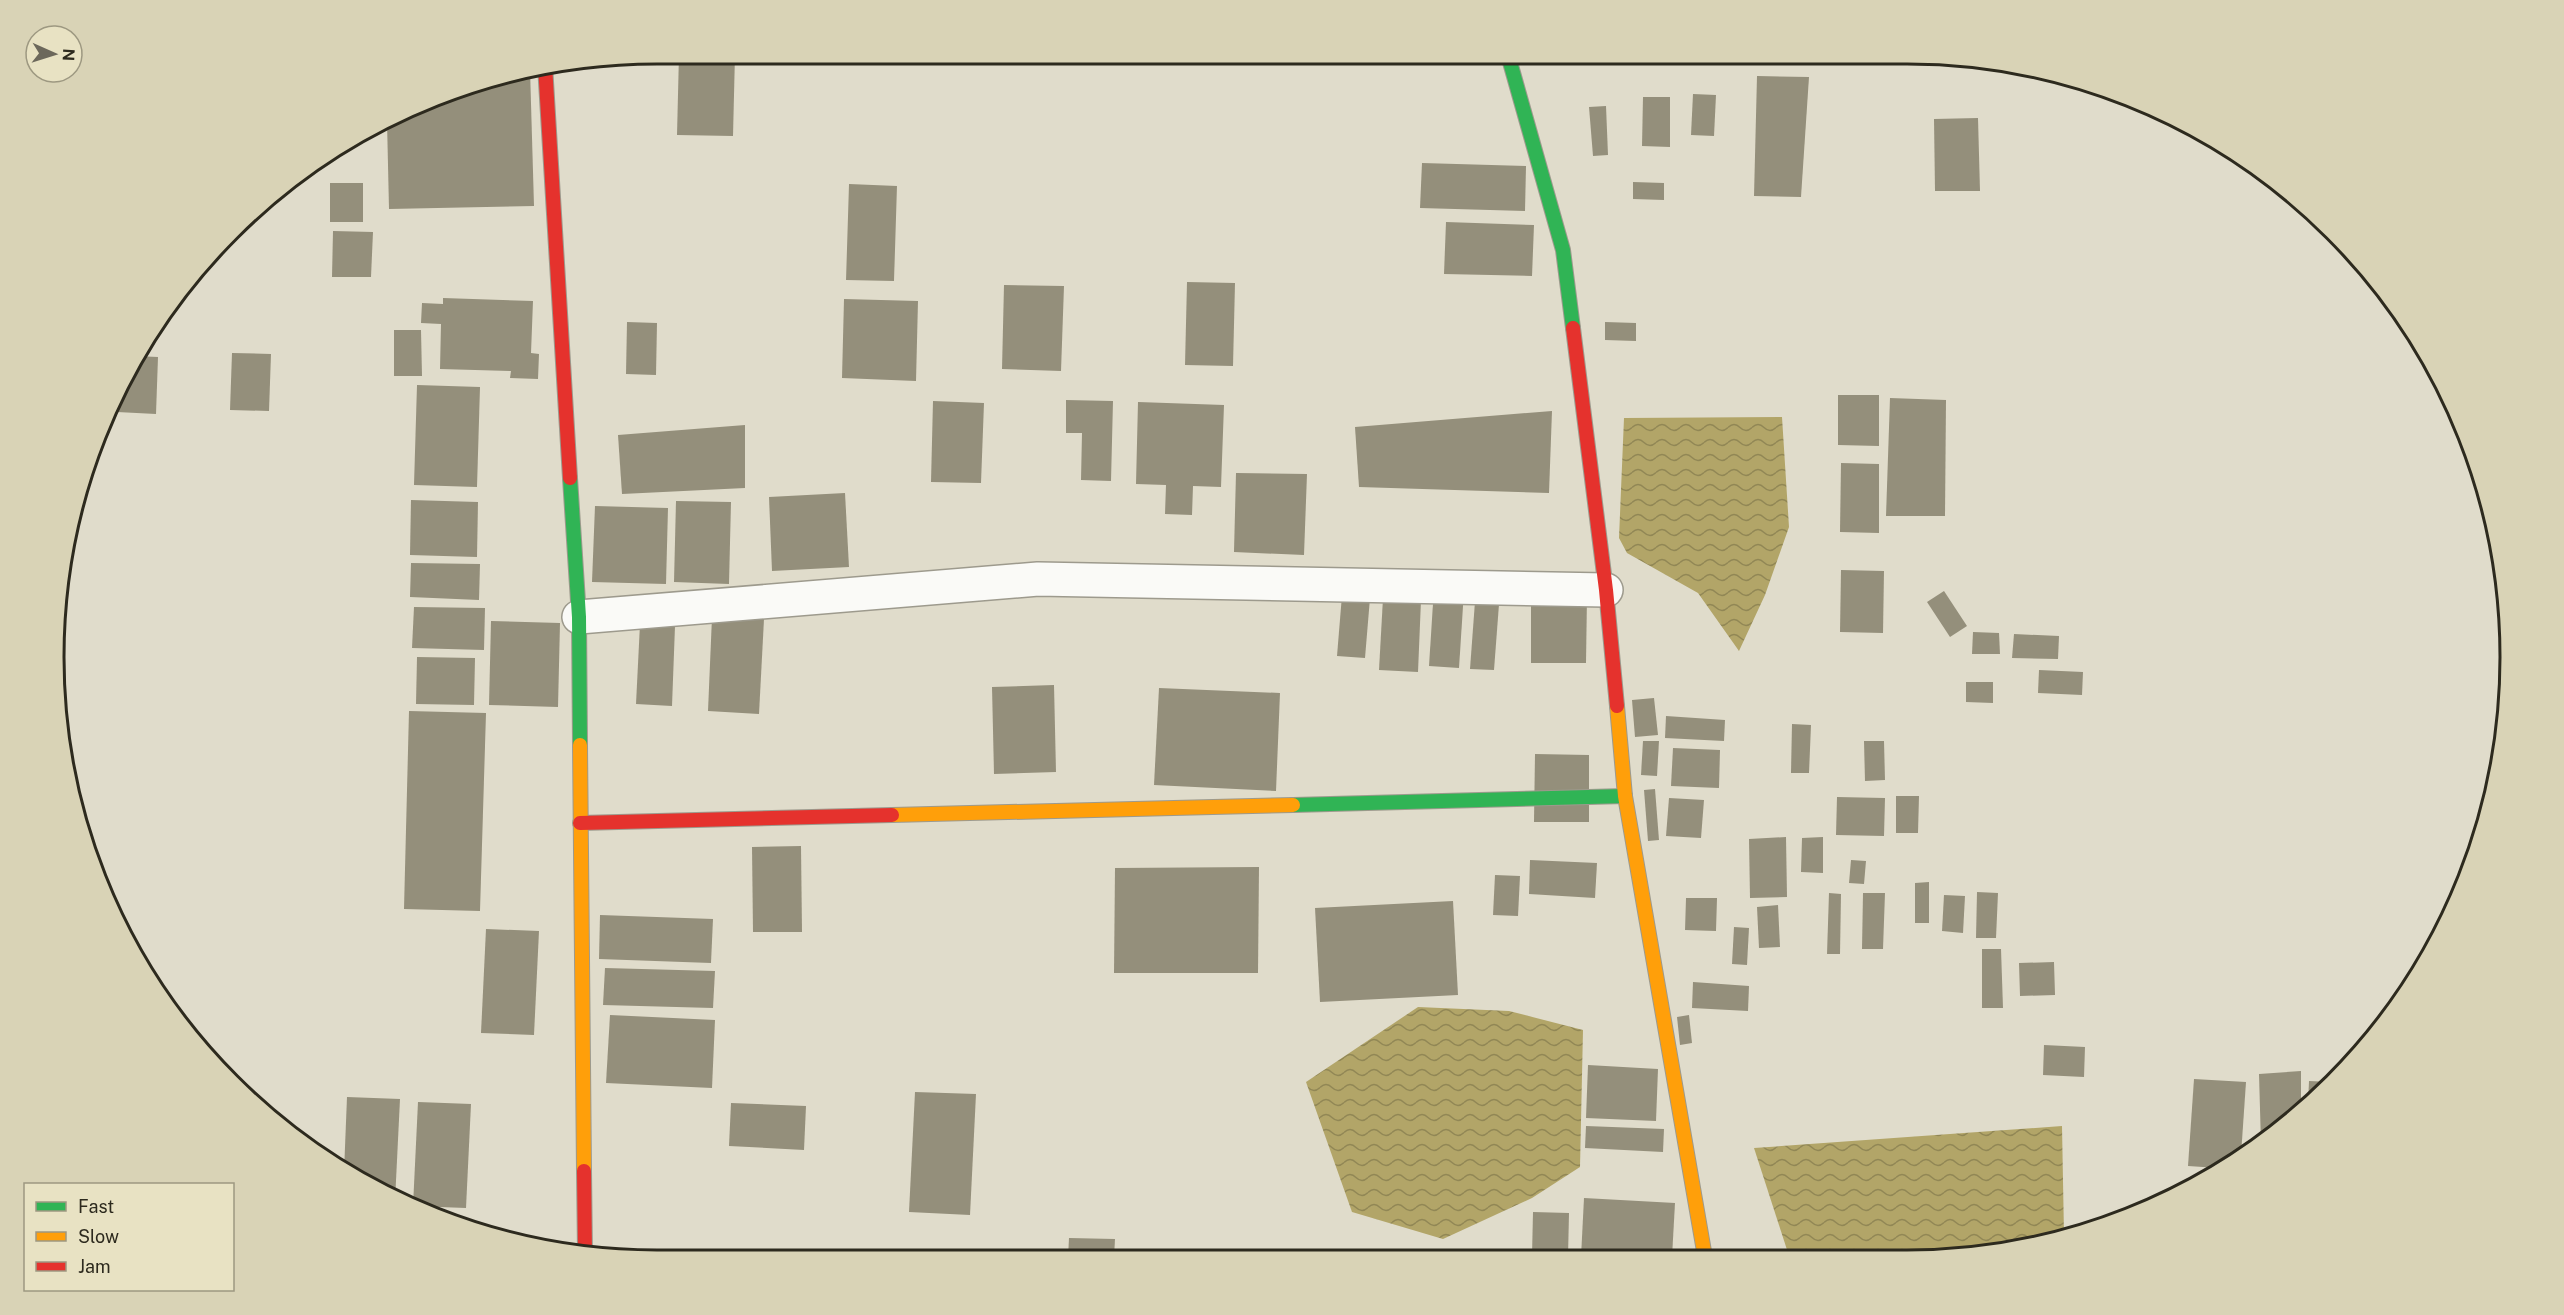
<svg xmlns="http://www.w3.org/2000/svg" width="2564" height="1315" font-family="'Public Sans',sans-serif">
  <defs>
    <pattern id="water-waves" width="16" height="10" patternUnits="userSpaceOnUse" patternTransform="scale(1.5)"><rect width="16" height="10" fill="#b2a568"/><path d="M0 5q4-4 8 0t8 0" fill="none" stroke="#918755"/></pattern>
  </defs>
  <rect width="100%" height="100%" fill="#e0dccb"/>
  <!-- water -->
  <g fill="url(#water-waves)">
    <polygon points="1782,417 1789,527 1765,595 1739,651 1698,593 1627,553 1619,538 1624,418"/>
    <polygon points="1418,1007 1509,1011 1583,1030 1580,1167 1532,1198 1443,1239 1352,1212 1306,1082"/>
    <polygon points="2062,1126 2064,1235 1986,1256 1789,1256 1754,1148"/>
  </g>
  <!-- building -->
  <g fill="#948f7b">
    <polygon points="679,54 735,54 733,136 677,135"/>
    <polygon points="528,69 530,69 534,206 389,209 387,121 463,86"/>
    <polygon points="1757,76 1809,77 1801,197 1754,196"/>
    <polygon points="1693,94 1716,95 1714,136 1691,135"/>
    <polygon points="1643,97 1670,97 1670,147 1642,146"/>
    <polygon points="1606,106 1608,155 1593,156 1589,107"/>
    <polygon points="1978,118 1980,191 1935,191 1934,119"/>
    <polygon points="1422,163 1526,166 1525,211 1420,208"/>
    <polygon points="1633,182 1664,183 1664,200 1633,199"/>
    <rect x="330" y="183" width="33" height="39"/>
    <polygon points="849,184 897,186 894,281 846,280"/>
    <polygon points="1446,222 1534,225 1532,276 1444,274"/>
    <polygon points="333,231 373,232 371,277 332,277"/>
    <polygon points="1187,282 1235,283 1233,366 1185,365"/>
    <polygon points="1004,285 1064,286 1061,371 1002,369"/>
    <polygon points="443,298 533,301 531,353 539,354 538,379 510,378 511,371 440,369 441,324 421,323 422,303 443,304"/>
    <polygon points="844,299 918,301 916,381 842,378"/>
    <polygon points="627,322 657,323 656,375 626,374"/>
    <polygon points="1605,322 1636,323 1636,341 1605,340"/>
    <polygon points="394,330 421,330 422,376 394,376"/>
    <polygon points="232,353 271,354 269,411 230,410"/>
    <polygon points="135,356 158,357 156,414 117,412 117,392"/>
    <polygon points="417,385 480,387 477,487 414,485"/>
    <polygon points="1838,395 1879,395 1879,446 1838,445"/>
    <polygon points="1890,398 1946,400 1945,516 1886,516"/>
    <polygon points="1066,400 1113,401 1111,481 1081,480 1082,433 1066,433"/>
    <polygon points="933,401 984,403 981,483 931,482"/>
    <polygon points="1138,402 1224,405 1221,487 1193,486 1192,515 1165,514 1166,485 1136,484"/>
    <polygon points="1552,411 1549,493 1359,487 1355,427"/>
    <polygon points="745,425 745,488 622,494 618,435"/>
    <polygon points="1841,463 1879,464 1879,533 1840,532"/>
    <polygon points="1236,473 1307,474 1304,555 1234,552"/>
    <polygon points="845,493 849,567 772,571 769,497"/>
    <polygon points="411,500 478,502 477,557 410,555"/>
    <polygon points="676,501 731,502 729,584 674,582"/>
    <polygon points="595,506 668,508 666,584 592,582"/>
    <polygon points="411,563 480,564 479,600 410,597"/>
    <polygon points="1841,570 1884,571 1883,633 1840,632"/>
    <polygon points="1434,588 1464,591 1459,668 1429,666"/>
    <polygon points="1476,588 1500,591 1494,670 1470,669"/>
    <polygon points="1944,591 1967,626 1950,637 1927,602"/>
    <polygon points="1342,595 1370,598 1365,658 1337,656"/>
    <polygon points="1531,595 1587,596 1586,663 1531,663"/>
    <polygon points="1383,598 1421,600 1418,672 1379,670"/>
    <polygon points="414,607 485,608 484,650 412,648"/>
    <polygon points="712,617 764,619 759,714 708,711"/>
    <polygon points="491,621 560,623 558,707 489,705"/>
    <polygon points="640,624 675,626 672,706 636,704"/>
    <polygon points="1973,632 1999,633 2000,654 1972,654"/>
    <polygon points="2014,634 2059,636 2058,659 2012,658"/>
    <polygon points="417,657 475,658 474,705 416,704"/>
    <polygon points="2039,670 2083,672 2082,695 2038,693"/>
    <polygon points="1966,682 1993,682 1993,703 1966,702"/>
    <polygon points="1054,685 1056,772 994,774 992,687"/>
    <polygon points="1159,688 1280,693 1276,791 1154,785"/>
    <polygon points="1654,698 1658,735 1635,737 1632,700"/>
    <polygon points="409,711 486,713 480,911 404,909"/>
    <polygon points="1666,716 1725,720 1724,741 1665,738"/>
    <polygon points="1792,724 1811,725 1809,773 1791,773"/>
    <polygon points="1643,741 1659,741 1657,776 1641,775"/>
    <polygon points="1864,741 1884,741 1885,780 1865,781"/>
    <polygon points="1673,748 1720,750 1719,788 1671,786"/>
    <polygon points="1535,754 1589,755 1589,822 1534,822"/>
    <polygon points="1655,789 1659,840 1648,841 1644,790"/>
    <polygon points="1896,796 1919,796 1918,833 1896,833"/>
    <polygon points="1837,797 1885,798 1884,836 1836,835"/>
    <polygon points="1669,798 1704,800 1701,838 1666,836"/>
    <polygon points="1786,837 1787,897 1750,898 1749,839"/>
    <polygon points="1823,837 1823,873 1801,872 1802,838"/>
    <polygon points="801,846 802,932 753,932 752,847"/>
    <polygon points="1530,860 1597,863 1595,898 1529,894"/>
    <polygon points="1851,860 1866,861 1864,884 1849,883"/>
    <polygon points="1259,867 1258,973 1114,973 1115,868"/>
    <polygon points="1495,875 1520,876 1518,916 1493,915"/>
    <polygon points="1929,882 1929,923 1915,923 1915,883"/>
    <polygon points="1977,892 1998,893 1996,938 1976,938"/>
    <polygon points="1829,893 1841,894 1840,954 1827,954"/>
    <polygon points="1863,893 1885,893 1883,949 1862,949"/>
    <polygon points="1944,895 1965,896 1963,933 1942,931"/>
    <polygon points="1686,898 1717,898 1716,931 1685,930"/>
    <polygon points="1453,901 1458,995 1320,1002 1315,908"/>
    <polygon points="1778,905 1780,947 1759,948 1757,907"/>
    <polygon points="600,915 713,919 711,963 599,959"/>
    <polygon points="1734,927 1749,928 1747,965 1732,964"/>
    <polygon points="486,929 539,931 534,1035 481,1033"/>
    <polygon points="1982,949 2001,949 2003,1008 1982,1008"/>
    <polygon points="2054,962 2055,995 2020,996 2019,963"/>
    <polygon points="605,968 715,971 713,1008 603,1005"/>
    <polygon points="1693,982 1749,986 1748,1011 1692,1008"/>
    <polygon points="610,1015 715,1020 712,1088 606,1083"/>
    <polygon points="1689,1015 1692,1043 1680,1045 1677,1017"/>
    <polygon points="2044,1045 2085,1047 2084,1077 2043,1075"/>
    <polygon points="1588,1065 1658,1069 1656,1121 1586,1118"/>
    <polygon points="2301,1071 2301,1111 2274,1136 2261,1144 2259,1074"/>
    <polygon points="2194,1079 2246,1082 2241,1155 2218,1168 2188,1166"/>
    <polygon points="2309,1081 2332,1082 2308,1104"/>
    <polygon points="915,1092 976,1094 970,1215 909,1212"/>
    <polygon points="347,1097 400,1099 395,1201 344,1172"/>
    <polygon points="418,1102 471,1104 466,1208 413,1206"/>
    <polygon points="731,1103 806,1106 804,1150 729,1146"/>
    <polygon points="1586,1126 1664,1129 1663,1152 1585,1148"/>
    <polygon points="1584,1198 1675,1203 1672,1257 1581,1257"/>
    <polygon points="1533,1212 1569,1213 1568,1257 1532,1256"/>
    <polygon points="1069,1238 1115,1239 1114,1258 1068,1258"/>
    <polygon points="757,1256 792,1257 792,1259 757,1259"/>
  </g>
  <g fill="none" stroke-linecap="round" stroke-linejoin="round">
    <defs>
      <polyline id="street" points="579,617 1038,579 1606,590"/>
      <g id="fast">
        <polyline points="1508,55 1563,250 1573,328"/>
        <polyline points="570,478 579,617 580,745"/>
        <polyline points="1293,805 1625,796"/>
      </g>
      <g id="slow">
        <polyline points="1617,706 1625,796 1705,1257"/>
        <polyline points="580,745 584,1171"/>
        <polyline points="892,815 1293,805"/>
      </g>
      <g id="jam">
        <polyline points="545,65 570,478"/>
        <polyline points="1573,328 1606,590 1617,706"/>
        <polyline points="580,823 892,815"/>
        <polyline points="584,1171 585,1254"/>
      </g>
    </defs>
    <!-- street casing -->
    <use href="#street" stroke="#9d9a8d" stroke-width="36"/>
    <!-- fast casing -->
    <use href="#fast" stroke="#9d9a8d" stroke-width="16"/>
    <!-- slow casing -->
    <use href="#slow" stroke="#9d9a8d" stroke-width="16"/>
    <!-- jam casing -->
    <use href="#jam" stroke="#9d9a8d" stroke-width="16"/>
    <!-- street -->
    <use href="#street" stroke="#fafaf7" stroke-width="33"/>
    <!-- fast -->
    <use href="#fast" stroke="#30b455" stroke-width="14"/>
    <!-- slow -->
    <use href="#slow" stroke="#ff9f0a" stroke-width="14"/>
    <!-- jam -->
    <use href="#jam" stroke="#e5322d" stroke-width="14"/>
  </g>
  <!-- crop -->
  <path d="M0 0H2564V1315H0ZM657 64H1907A593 593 0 0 1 2500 657V657A593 593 0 0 1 1907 1250H657A593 593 0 0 1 64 657V657A593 593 0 0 1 657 64Z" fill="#d9d3b6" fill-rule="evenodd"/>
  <path fill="none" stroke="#2d2a1e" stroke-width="3" d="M657 64H1907A593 593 0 0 1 2500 657V657A593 593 0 0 1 1907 1250H657A593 593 0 0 1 64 657V657A593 593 0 0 1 657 64Z"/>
  <!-- legend -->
  <rect x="24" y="1183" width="210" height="108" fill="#e8e2c3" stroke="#9d9881" stroke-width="1.5"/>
  <rect x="36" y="1202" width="30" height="9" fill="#30b455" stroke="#9d9881" stroke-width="1.5"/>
  <text x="78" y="1213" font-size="18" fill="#2d2a1e">Fast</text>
  <rect x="36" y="1232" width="30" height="9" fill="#ff9f0a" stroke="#9d9881" stroke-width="1.5"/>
  <text x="78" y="1243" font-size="18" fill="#2d2a1e">Slow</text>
  <rect x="36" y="1262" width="30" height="9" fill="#e5322d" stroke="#9d9881" stroke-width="1.5"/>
  <text x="78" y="1273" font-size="18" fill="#2d2a1e">Jam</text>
  <!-- north arrow -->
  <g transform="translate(54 54) rotate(93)"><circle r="28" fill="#e8e2c3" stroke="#9d9881" stroke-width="1.5"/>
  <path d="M0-4.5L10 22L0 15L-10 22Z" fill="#6c685b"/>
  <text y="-9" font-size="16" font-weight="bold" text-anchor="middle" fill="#2d2a1e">N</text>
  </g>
</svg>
